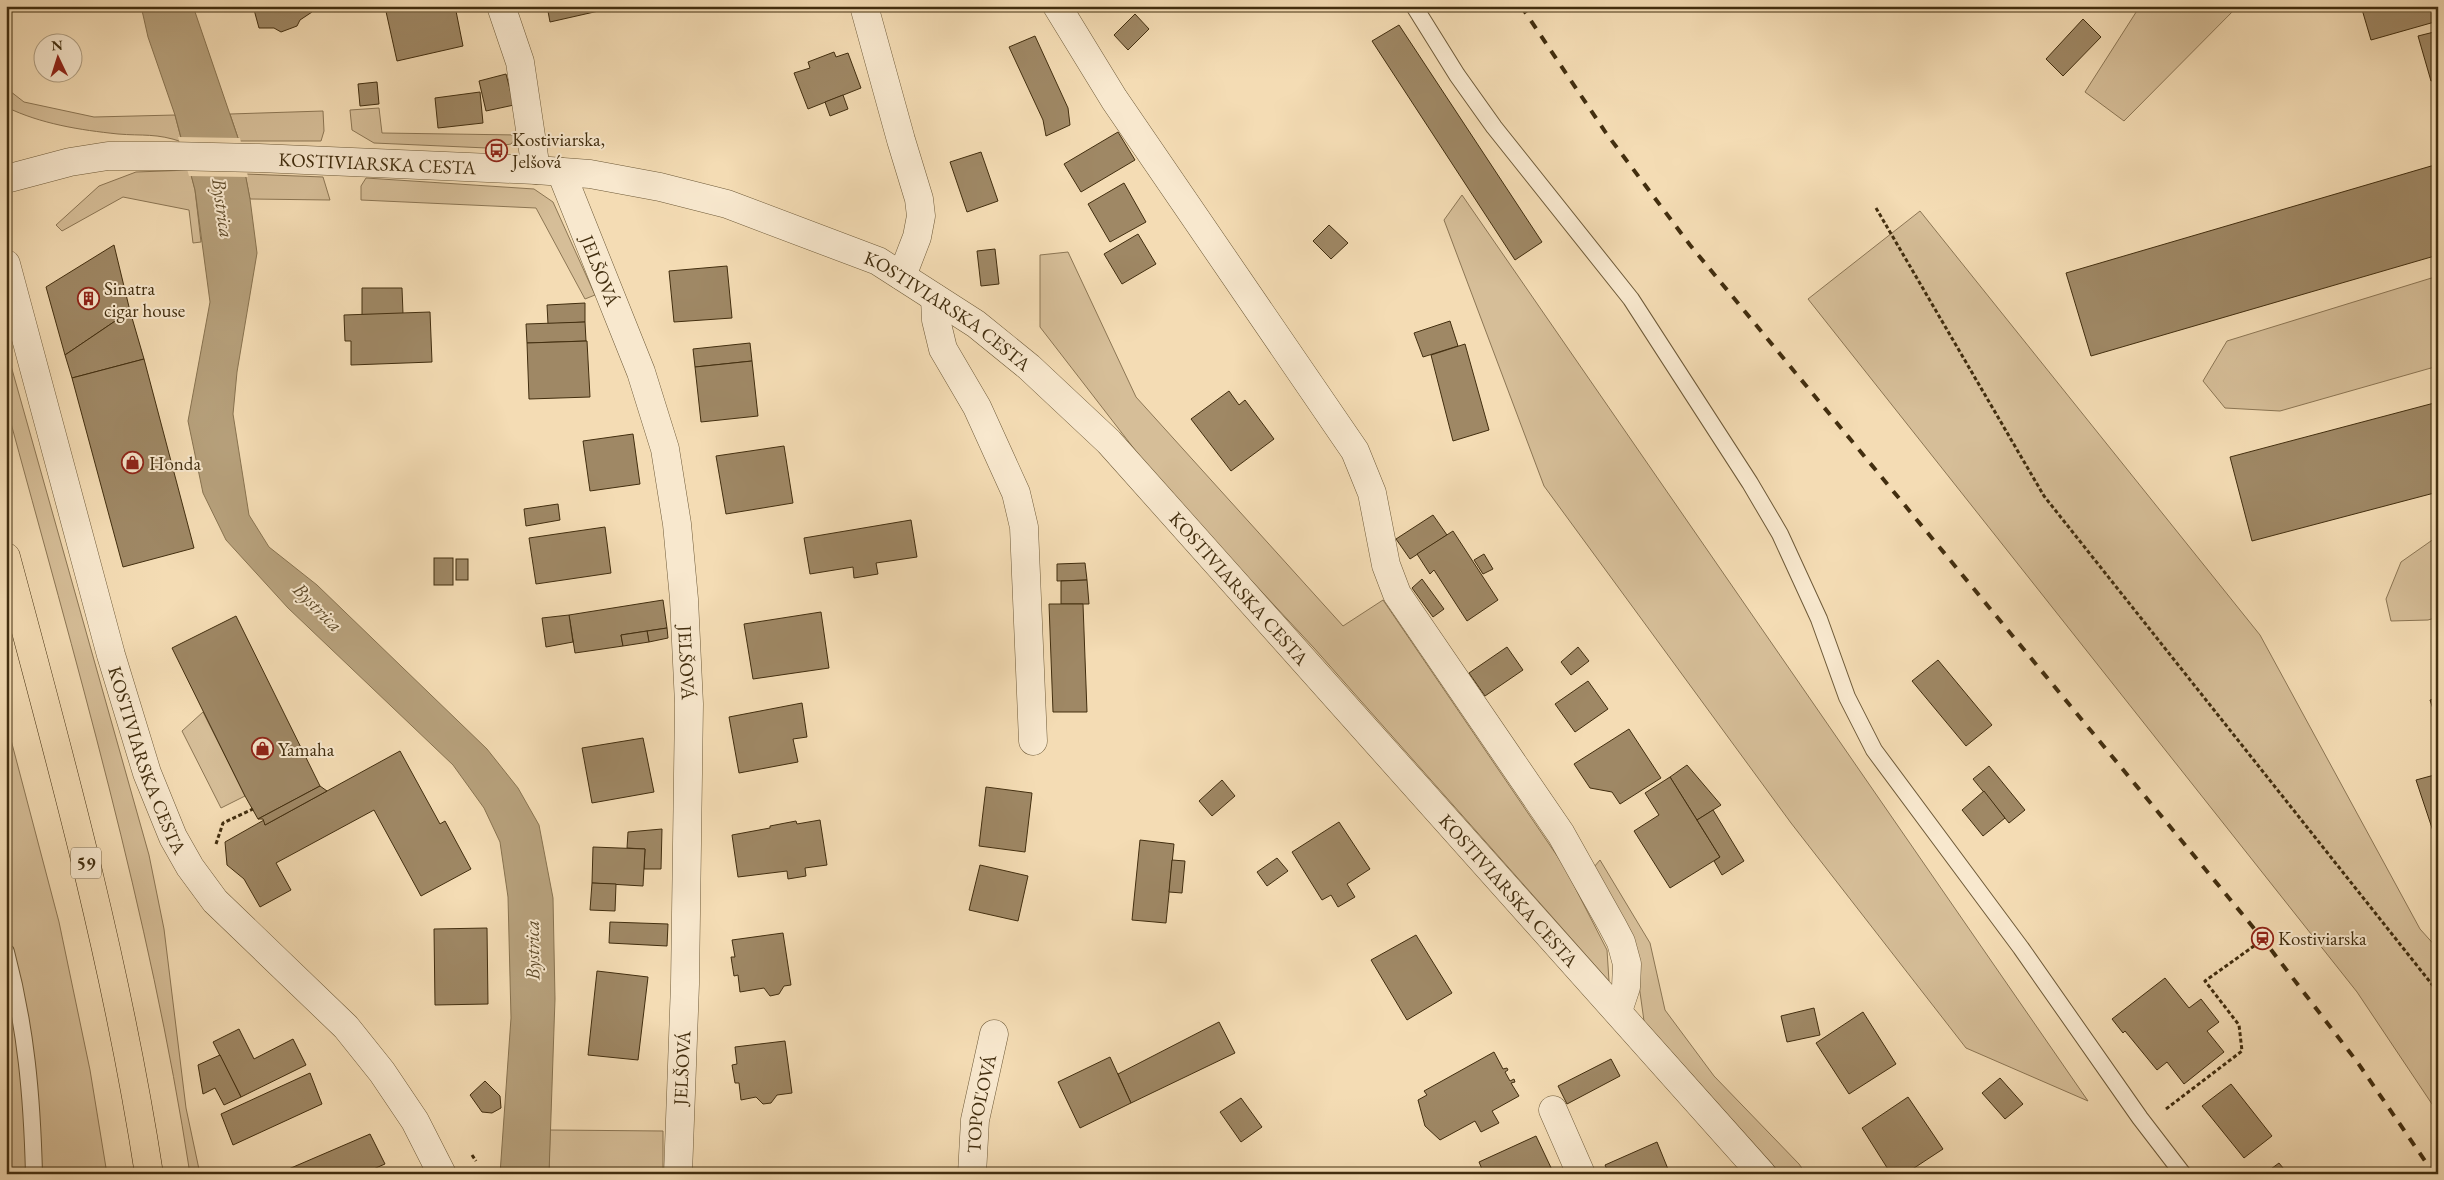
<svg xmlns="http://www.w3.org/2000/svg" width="2444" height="1180" font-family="'EB Garamond',serif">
  <rect width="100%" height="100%" fill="#f4dcb4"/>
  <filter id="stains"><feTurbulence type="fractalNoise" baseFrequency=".004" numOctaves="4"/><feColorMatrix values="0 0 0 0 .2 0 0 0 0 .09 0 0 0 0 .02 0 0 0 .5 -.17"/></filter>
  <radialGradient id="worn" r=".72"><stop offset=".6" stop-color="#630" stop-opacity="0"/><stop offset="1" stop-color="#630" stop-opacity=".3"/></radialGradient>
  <!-- green -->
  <g fill="#d6be98" stroke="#8c7654">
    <polygon points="2140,6 2238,6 2124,121 2085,92"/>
    <path d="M 6,88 L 24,102 L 94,117 L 175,115 L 182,142 C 157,133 142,136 118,134 C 80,130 41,124 6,107 Z"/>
    <polygon points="379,108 382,133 518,135 511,144 487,148 374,143 352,130 350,110"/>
    <polygon points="323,111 324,131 321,141 239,141 230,114"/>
    <polygon points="190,170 195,190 201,242 193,243 189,210 123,197 62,231 56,225 99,186 136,172"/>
    <polygon points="245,174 323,177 330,200 250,199"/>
    <polygon points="366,178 534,189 553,202 595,295 585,299 536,208 361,200 361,186"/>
    <polygon points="1462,195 2088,1101 1966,1048 1791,823 1544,486 1444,220"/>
    <polygon points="1920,211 2260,635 2420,929 2438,949 2438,1113 2357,992 1808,299"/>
    <polygon points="1068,252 1136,397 1343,626 1383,600 1564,866 1607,950 1609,981 1314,648 1159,481 1040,327 1040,255"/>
    <polygon points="2438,276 2438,366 2280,411 2225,408 2203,381 2227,341"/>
    <path d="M 6,348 L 149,855 L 164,929 L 186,1108 L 200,1174 L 190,1174 C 150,913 75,659 6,405 Z"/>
    <polygon points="2438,536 2438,617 2428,620 2391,621 2386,599 2401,562"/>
    <polygon points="203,712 245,796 221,808 182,731"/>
    <polygon points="6,721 59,922 90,1070 107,1174 6,1174"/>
    <polygon points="1600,860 1650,943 1665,1010 1714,1076 1799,1164 1806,1174 1781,1174 1644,1021 1634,949 1594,867"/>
    <polygon points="550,1130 663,1131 663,1174 549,1174"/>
  </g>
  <!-- water -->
  <polygon fill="#b7a17c" stroke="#887350" points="141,6 193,6 239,141 250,199 257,253 237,372 233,414 249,515 269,547 317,585 487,749 518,788 539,825 553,898 555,999 549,1174 500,1174 511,1018 508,897 500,842 484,808 453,765 288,608 226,540 203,493 188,421 210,302 195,190 175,115 148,37"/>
  <!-- pier -->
  <polygon fill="#f4dcb4" points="178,137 240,138 248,177 189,176"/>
  <!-- building -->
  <g fill="#9f8865" stroke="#422e0f">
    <polygon points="253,6 311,6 312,12 300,20 297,26 281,32 274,28 259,28"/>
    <polygon points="391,6 455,6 463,46 397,61 385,7"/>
    <polygon points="547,6 602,6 603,10 550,22"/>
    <polygon points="2361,6 2438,6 2438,21 2371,40"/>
    <polygon points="1135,14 1149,29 1128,50 1114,35"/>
    <polygon points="2083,19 2101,37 2063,76 2046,59"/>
    <polygon points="1399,25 1542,242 1515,260 1372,41"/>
    <polygon points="2438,31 2438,79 2431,81 2418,36"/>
    <polygon points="1035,36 1068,108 1070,125 1046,136 1043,120 1009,47"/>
    <polygon points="834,52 836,57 848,53 861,88 808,109 794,73 810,68 808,62"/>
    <polygon points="506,74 514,105 486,111 479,81"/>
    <polygon points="377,82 379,104 360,106 358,84"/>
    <polygon points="480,92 483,123 438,128 435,98"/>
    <polygon points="843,95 848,109 830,116 825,102"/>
    <polygon points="1118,132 1135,160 1081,192 1064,164"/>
    <polygon points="981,152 998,201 967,212 950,162"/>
    <polygon points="2438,164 2438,255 2091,356 2066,273"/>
    <polygon points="1124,183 1146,222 1110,242 1088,204"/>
    <polygon points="1329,225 1348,243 1331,259 1313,241"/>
    <polygon points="1138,234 1156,264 1122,284 1104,254"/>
    <polygon points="114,245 130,311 65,355 46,287"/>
    <polygon points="995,249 999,284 981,286 977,251"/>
    <polygon points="727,266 732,318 674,322 669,271"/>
    <polygon points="362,288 402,288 403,314 362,315"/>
    <polygon points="585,303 585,322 548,324 547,305"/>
    <polygon points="130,311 144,359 72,378 65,355"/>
    <polygon points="430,312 432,362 351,365 351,341 345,341 344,315"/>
    <polygon points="1450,321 1458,346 1423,357 1414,333"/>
    <polygon points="585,322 586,341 527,343 526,324"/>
    <polygon points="587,341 590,397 529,399 527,343"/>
    <polygon points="750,343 752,361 695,367 693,349"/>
    <polygon points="1465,344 1489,430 1453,441 1431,355"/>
    <polygon points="144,359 194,548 123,567 72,378"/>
    <polygon points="752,361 758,416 701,422 695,367"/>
    <polygon points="1229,391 1239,405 1245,400 1274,439 1231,471 1191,419"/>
    <polygon points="2438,402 2438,492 2252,541 2230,457"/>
    <polygon points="633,434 640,484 590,491 583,441"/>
    <polygon points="784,446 793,503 726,514 716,456"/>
    <polygon points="558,504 560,520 526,526 524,509"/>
    <polygon points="1433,515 1447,535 1410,559 1396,539"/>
    <polygon points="911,520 917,557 876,563 878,574 854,578 853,567 810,574 804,538"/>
    <polygon points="605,527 611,573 536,584 529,538"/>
    <polygon points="1453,531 1498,600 1467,621 1434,570 1430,574 1417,554"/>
    <polygon points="1484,554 1493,569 1483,574 1474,560"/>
    <rect x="434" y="558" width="19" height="27"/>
    <rect x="456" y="559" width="12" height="21"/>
    <polygon points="1085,563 1087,580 1057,581 1057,564"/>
    <polygon points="1422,579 1444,609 1433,617 1412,588"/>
    <polygon points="1087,580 1089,604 1061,604 1061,581"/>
    <polygon points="663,600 667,628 621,635 623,646 575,653 569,615"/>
    <polygon points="1049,604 1083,604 1087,712 1053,712"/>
    <polygon points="821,612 829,668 753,679 744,624"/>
    <polygon points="569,615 573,642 546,647 542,618"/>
    <polygon points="236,616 320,786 258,819 245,796 172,648"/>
    <polygon points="667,628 668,638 649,642 647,631"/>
    <polygon points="647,631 649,642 623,646 621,635"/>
    <polygon points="1507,647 1523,670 1485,696 1469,673"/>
    <polygon points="1578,647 1589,661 1571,675 1561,662"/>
    <polygon points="1938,660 1992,725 1966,746 1912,681"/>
    <polygon points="1588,681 1608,709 1575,732 1555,704"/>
    <polygon points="2438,698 2438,724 2430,700"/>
    <polygon points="802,703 807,737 793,739 798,762 739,773 729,717"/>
    <polygon points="1629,729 1661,778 1620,804 1612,792 1590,788 1574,764"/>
    <polygon points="643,738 654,792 592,803 582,748"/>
    <polygon points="400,751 440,824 445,821 471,869 421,896 374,810 276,863 291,890 260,907 244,879 227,865 225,842 264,820 265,825"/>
    <polygon points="1687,765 1721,805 1697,820 1670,777"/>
    <polygon points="1989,766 2025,810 2009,823 1973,779"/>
    <polygon points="2438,774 2438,846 2416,780"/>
    <polygon points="1670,777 1720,857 1670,888 1634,831 1659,815 1645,793"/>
    <polygon points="1222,780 1235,796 1212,816 1199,801"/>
    <polygon points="320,786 327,791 265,825 263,819 258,819"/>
    <polygon points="986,787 1032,793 1025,852 979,846"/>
    <polygon points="1984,791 2005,818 1983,836 1962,810"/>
    <polygon points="1713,810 1744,861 1722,875 1714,861 1720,857 1697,820"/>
    <polygon points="820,820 827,865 805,868 806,876 788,879 787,871 738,877 732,835 770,828 770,826 796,821 797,824"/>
    <polygon points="1339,822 1370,869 1347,884 1355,897 1338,907 1331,895 1322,900 1292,852"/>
    <polygon points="662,829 661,869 644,869 645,849 627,848 628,832"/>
    <polygon points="1140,840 1174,844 1166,923 1132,920"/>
    <polygon points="593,847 645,849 643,886 592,883"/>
    <polygon points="1277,858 1288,871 1267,886 1257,872"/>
    <polygon points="1172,860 1185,861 1182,893 1169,892"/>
    <polygon points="980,865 1028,876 1018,921 969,910"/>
    <polygon points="592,883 616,884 615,911 590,910"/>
    <polygon points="610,922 668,924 667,946 609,943"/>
    <polygon points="487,928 488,1004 435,1005 434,929"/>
    <polygon points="783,933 791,985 784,986 779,994 770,996 764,988 740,992 738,975 734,976 731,957 735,957 732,940"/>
    <polygon points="1416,935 1452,993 1407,1020 1371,960"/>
    <polygon points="597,971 648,977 638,1060 588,1055"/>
    <polygon points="2165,978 2189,1008 2201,999 2219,1022 2207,1031 2224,1052 2184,1084 2167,1062 2157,1070 2125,1031 2123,1033 2112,1019"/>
    <polygon points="1814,1008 1820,1035 1787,1042 1781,1016"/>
    <polygon points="1863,1012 1896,1064 1849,1094 1816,1043"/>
    <polygon points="1219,1022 1235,1053 1131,1103 1118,1074"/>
    <polygon points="239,1029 254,1059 293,1039 306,1065 241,1097 213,1042"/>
    <polygon points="785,1041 792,1093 777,1095 771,1103 763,1104 756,1097 741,1100 739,1083 735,1083 732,1065 737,1064 735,1047"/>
    <polygon points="1494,1052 1503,1069 1507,1068 1508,1070 1505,1072 1510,1081 1514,1079 1515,1082 1511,1083 1519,1096 1492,1111 1499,1123 1481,1132 1475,1121 1440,1140 1425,1126 1418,1100 1427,1095 1424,1091"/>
    <polygon points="220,1055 241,1097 224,1105 215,1088 203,1094 198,1065"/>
    <polygon points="1110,1057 1131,1103 1080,1128 1058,1082"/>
    <polygon points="1611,1059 1620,1076 1567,1104 1558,1086"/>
    <polygon points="310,1073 322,1104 233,1145 221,1114"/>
    <polygon points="2000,1078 2023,1104 2005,1119 1982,1093"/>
    <polygon points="485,1081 500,1096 501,1108 492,1113 482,1112 470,1095"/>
    <polygon points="2231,1084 2272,1136 2244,1158 2202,1106"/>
    <polygon points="1908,1097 1943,1149 1905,1174 1891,1174 1862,1128"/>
    <polygon points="1241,1098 1262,1127 1241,1142 1220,1112"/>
    <polygon points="370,1134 385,1164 362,1174 277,1174"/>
    <polygon points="1536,1136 1554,1174 1484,1174 1479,1162"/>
    <polygon points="1657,1142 1670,1174 1609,1174 1605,1165"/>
    <polygon points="2279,1163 2288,1174 2264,1174"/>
    <polygon points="962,1169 962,1174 904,1174"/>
  </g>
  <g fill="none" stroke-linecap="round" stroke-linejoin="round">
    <defs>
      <g id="service">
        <polyline points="1414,6 1457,75 1494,127 1631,299 1750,483 1780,534 1819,619 1847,697 1874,750 2021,948 2140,1118 2183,1174"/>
        <path d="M 6,952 C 26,1027 32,1096 34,1174"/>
      </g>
      <g id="minor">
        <polyline points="501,6 520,62 536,170"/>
        <polyline points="864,6 901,140 919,199 921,216 917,237 902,276"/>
        <polyline points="1057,6 1114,99 1355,451 1372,493 1386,565 1397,594 1561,834 1612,925 1621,942 1627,964 1626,987 1618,1011"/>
        <path id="s1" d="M 561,172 L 641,372 L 665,449 L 677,524 L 684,599 L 689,704 L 685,984 L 678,1174"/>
        <polyline points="935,298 936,320 943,349 977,407 1016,493 1024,527 1033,741"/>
        <polyline points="1553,1110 1581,1174"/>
        <path id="s2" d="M 972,1174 L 975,1120 L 994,1034"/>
      </g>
      <g id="tertiary">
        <path id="s3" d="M 6,179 L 70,162 L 108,156 L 170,156 L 259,158 L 536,170 L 590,174 L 660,187 L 727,204 L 878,261 L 976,324 L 1029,367 L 1109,442 L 1762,1174"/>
        <path id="s4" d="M 6,264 L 111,655 L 147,773 L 173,837 L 190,867 L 215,901 L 346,1027 L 382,1072 L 415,1121 L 442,1174"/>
      </g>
      <path id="primary" d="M 6,557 C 61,761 117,965 149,1174"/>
    </defs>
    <!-- service casing -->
    <use href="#service" stroke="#6e5a38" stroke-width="18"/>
    <!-- minor casing -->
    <use href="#minor" stroke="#6e5a38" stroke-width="29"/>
    <!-- tertiary casing -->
    <use href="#tertiary" stroke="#6e5a38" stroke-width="29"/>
    <!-- primary casing -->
    <use href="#primary" stroke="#422e0f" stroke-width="29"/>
    <!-- path -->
    <g stroke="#422e0f" stroke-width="3" stroke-dasharray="4 2.5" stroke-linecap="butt">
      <polyline points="1876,208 2044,496 2438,992"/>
      <polyline points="216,844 223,823 253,809"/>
      <polyline points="2166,1109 2242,1051 2239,1025 2205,981 2254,946"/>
      <polyline points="472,1155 476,1161"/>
    </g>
    <!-- service -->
    <use href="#service" stroke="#f8e8ce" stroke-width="16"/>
    <!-- minor -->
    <use href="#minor" stroke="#f8e8ce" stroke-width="28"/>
    <!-- tertiary -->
    <use href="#tertiary" stroke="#f8e8ce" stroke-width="28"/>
    <!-- primary -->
    <use href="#primary" stroke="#f4dcb4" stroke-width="28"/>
    <!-- rail -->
    <polyline stroke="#422e0f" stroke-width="4" stroke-dasharray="9 9" stroke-linecap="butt" points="1521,6 1606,133 1690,245 2262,938 2358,1063 2434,1174"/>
  </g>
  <!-- icons -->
  <defs>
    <symbol id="bus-ring" viewBox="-11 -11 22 22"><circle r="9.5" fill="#f8e8ce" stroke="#8f2418" stroke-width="1.5"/><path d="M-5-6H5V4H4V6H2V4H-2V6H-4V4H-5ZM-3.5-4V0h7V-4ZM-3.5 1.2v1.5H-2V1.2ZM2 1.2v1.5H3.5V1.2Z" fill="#8f2418"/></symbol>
    <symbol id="building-ring" viewBox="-11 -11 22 22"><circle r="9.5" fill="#f8e8ce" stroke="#8f2418" stroke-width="1.5"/><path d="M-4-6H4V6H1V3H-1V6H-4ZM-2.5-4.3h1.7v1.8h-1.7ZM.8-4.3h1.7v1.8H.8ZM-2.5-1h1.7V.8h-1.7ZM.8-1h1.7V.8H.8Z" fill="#8f2418"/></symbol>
    <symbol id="shop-ring" viewBox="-11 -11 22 22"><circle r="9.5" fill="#f8e8ce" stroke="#8f2418" stroke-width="1.5"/><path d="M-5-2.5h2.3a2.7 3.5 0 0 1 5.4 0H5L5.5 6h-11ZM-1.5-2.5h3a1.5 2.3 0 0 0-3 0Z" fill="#8f2418"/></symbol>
    <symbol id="station-ring" viewBox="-11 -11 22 22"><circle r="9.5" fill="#f8e8ce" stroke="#8f2418" stroke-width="1.5"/><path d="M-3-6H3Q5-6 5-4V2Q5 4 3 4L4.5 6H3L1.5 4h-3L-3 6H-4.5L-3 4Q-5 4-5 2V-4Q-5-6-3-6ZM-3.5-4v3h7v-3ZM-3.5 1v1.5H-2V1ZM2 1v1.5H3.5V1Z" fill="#8f2418"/></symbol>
  </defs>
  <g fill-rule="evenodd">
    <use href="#bus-ring" x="484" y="138" width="25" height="25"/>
    <use href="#building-ring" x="76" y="286" width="25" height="25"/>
    <use href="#shop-ring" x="120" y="450" width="25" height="25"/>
    <use href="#shop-ring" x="250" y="736" width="25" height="25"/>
    <use href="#station-ring" x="2250" y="926" width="25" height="25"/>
  </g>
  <g text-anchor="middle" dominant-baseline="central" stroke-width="4" stroke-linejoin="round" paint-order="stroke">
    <!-- shield labels -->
    <rect fill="#f8e8ce" stroke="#796648" stroke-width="1" x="71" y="847.5" width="30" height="31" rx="4"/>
    <g font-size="18" font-weight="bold" fill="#422e0f">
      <text x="86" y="863">59</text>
    </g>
    <!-- poi labels -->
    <g font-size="19" fill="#422e0f" stroke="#f8e8ce" text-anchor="start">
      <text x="512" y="139">Kostiviarska,<tspan x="512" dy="22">Jelšová</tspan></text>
      <text x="104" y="288">Sinatra<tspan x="104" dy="22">cigar house</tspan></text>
      <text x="149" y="463">Honda</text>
      <text x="278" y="749">Yamaha</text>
      <text x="2278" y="938">Kostiviarska</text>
    </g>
    <!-- street labels -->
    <g font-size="19" fill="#422e0f" stroke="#f8e8ce">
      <text stroke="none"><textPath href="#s3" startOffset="374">KOSTIVIARSKA CESTA</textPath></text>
      <text stroke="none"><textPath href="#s1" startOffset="106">JELŠOVÁ</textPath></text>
      <text stroke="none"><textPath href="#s3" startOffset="974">KOSTIVIARSKA CESTA</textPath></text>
      <text stroke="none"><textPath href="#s3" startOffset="1379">KOSTIVIARSKA CESTA</textPath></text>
      <text stroke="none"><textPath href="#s1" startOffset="511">JELŠOVÁ</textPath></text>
      <text stroke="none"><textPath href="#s4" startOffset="516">KOSTIVIARSKA CESTA</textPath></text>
      <text stroke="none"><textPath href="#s3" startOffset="1784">KOSTIVIARSKA CESTA</textPath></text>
      <text transform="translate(682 1068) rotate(-87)">JELŠOVÁ</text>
      <text stroke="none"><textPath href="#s2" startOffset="71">TOPOĽOVÁ</textPath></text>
    </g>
    <!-- water labels -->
    <g font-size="20" font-style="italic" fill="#5f4b2a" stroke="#f8e8ce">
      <text transform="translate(223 208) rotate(82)">Bystrica</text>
      <text transform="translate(318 607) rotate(45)">Bystrica</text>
      <text transform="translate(532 950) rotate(-91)">Bystrica</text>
    </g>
  </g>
  <!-- margin -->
  <rect width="2444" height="1180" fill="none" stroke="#f4dcb4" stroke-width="25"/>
  <rect x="8" y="8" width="2429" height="1165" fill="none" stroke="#422e0f" stroke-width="2.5"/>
  <rect x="12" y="12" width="2419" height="1155" fill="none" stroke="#422e0f"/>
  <!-- north arrow -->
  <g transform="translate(58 58) rotate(356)"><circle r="24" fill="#f8e8ce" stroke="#af9e82"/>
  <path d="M0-4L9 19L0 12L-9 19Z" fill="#8f2418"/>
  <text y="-8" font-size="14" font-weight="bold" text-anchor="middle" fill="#422e0f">N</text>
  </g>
  <rect width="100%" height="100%" filter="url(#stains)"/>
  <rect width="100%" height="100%" fill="url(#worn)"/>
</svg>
